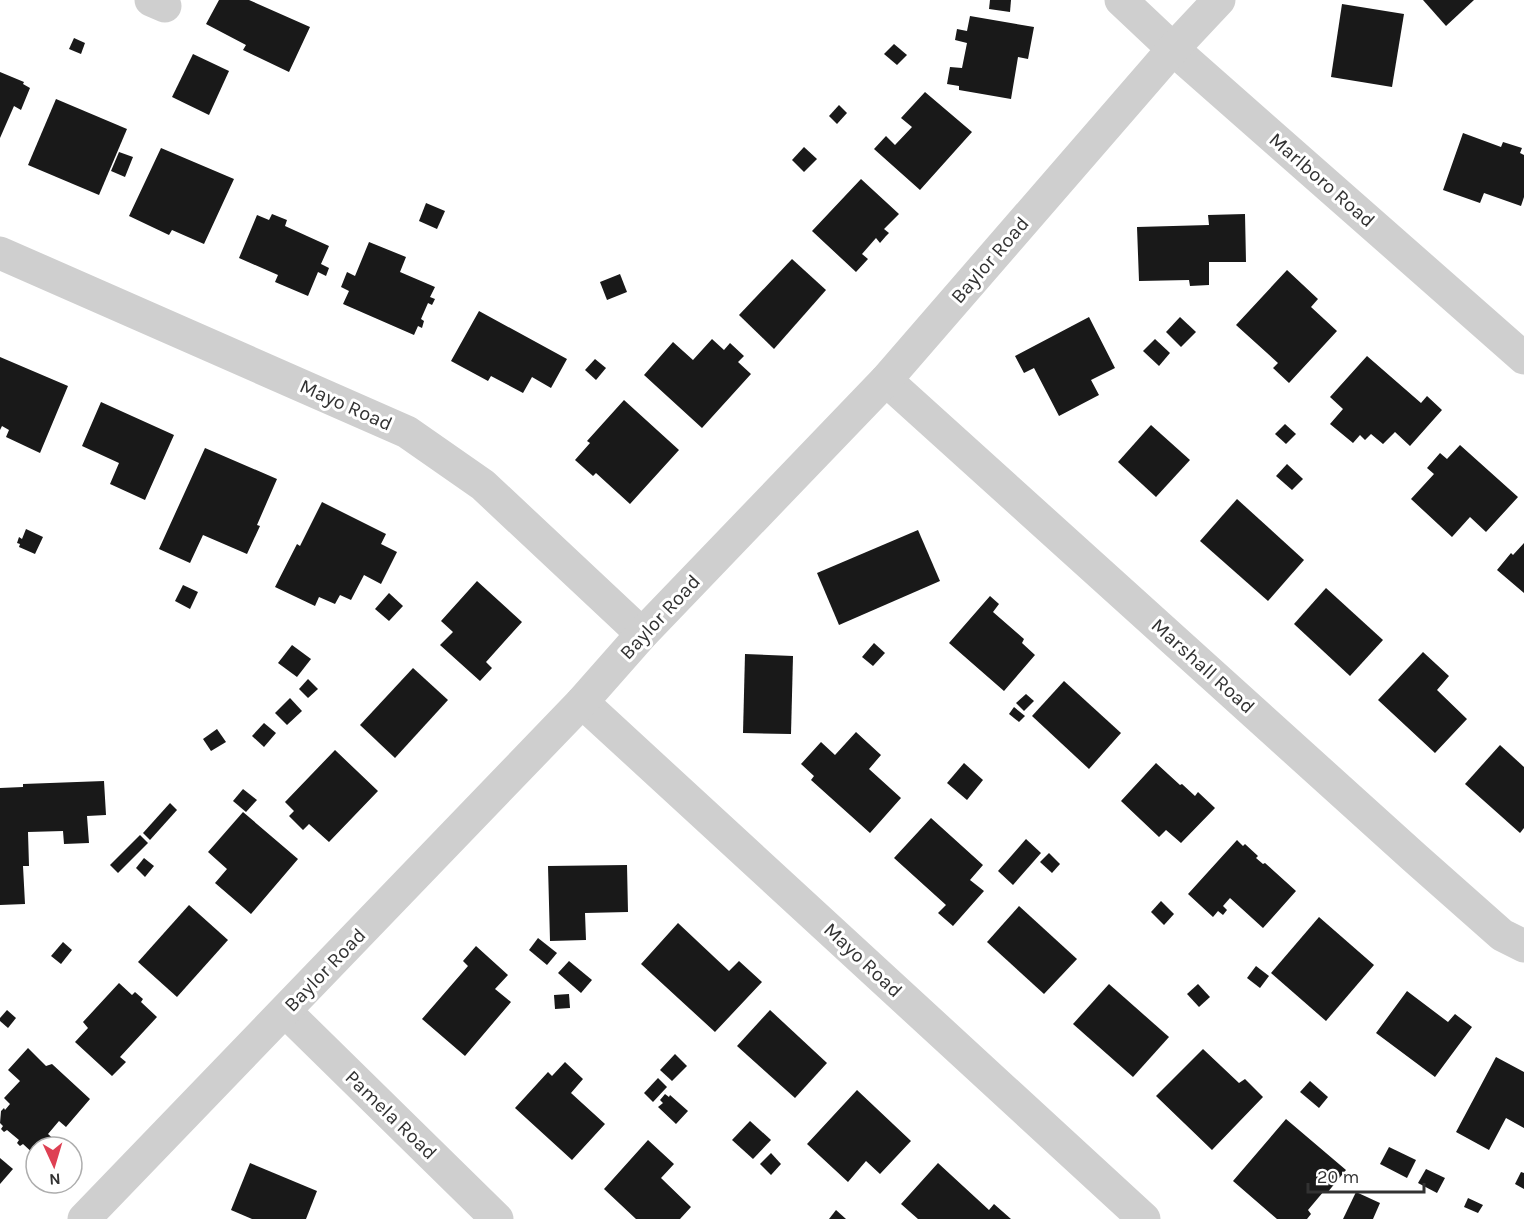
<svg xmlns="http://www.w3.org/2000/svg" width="1524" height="1219" font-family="Karla,sans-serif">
  <rect width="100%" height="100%" fill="#fff"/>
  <!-- building -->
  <g fill="#191919">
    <polygon points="219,0 249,0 310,27 289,72 243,50 246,45 206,24"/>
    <polygon points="990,0 1011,0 1010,12 989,9"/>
    <polygon points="1423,0 1474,0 1446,26"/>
    <polygon points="1342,4 1404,14 1392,87 1331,77"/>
    <polygon points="970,16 1034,27 1028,59 1018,57 1011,99 959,90 959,86 947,84 950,67 962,68 967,43 955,40 957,29 967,31"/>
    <polygon points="74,38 85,43 81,54 69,49"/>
    <polygon points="894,44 907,55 897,65 884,54"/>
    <polygon points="193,54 229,71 209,115 172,97"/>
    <polygon points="0,72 24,82 23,84 30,88 21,110 14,106 0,138"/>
    <polygon points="925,92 972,132 920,190 874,149 886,136 895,145 912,127 901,118"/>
    <polygon points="56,99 127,129 99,195 28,165"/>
    <polygon points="839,105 847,113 837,124 829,116"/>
    <polygon points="1463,133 1501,147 1503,142 1522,148 1520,153 1524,155 1524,197 1521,206 1484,193 1480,203 1443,190"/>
    <polygon points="804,147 817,159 804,172 792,160"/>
    <polygon points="161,148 234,179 204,244 172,230 169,235 129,216"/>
    <polygon points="119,152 133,157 125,177 111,171"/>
    <polygon points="861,179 899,214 884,229 889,233 886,236 880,243 876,238 862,254 868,259 856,272 812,231"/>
    <polygon points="426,203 445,211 437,229 419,221"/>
    <polygon points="272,214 287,220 285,226 329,246 321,264 329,268 326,276 318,272 308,296 275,282 278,275 239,258 257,215 269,220"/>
    <polygon points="1245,214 1246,262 1209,262 1209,285 1190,286 1189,280 1139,281 1137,227 1209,225 1208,215"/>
    <polygon points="369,242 406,257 400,272 435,287 430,297 435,299 432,305 428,303 421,319 424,321 422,328 418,326 414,335 343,304 349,291 341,287 347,272 355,276"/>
    <polygon points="792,259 826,290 774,349 739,315"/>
    <polygon points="1287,270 1318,299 1311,307 1337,331 1289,383 1273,368 1278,363 1236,325"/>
    <polygon points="620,274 627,292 607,300 600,282"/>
    <polygon points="479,311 567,359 551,388 532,377 523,393 491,376 488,381 451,361"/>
    <polygon points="1089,317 1115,368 1091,380 1099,395 1059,416 1034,368 1024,373 1015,356"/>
    <polygon points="1180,317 1196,332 1181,347 1166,332"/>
    <polygon points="712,339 724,350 730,343 744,356 738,362 751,374 702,428 644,375 673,342 693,360"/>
    <polygon points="1155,339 1170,353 1159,366 1143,351"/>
    <polygon points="1367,356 1421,403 1427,396 1442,410 1410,446 1395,432 1383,444 1371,434 1365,440 1360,435 1353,443 1330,424 1343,409 1330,397"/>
    <polygon points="0,357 68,386 40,453 6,437 9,430 2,426 0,430"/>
    <polygon points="595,359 606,368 596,380 585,370"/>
    <polygon points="624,400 679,450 630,504 596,473 593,476 575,460 590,443 587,441"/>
    <polygon points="101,402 174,435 145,500 110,484 119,463 82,446"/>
    <polygon points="1285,424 1296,434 1286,444 1275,434"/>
    <polygon points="1151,425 1190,460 1156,497 1118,462"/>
    <polygon points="1460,445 1518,497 1486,532 1470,517 1452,537 1411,499 1434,474 1427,468 1440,453 1447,459"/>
    <polygon points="205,448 277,479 257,525 260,526 247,554 203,535 190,563 159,549"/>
    <polygon points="1287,464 1303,479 1292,490 1276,476"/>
    <polygon points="1237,499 1304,560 1268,601 1200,541"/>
    <polygon points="322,502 386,534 381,544 397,552 381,584 364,575 351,600 340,595 335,604 319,597 315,606 275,587 297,544 300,546"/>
    <polygon points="26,529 43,537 35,554 19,547 20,544 17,543 19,537 22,539"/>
    <polygon points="918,530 940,581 839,625 817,573"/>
    <polygon points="1524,543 1524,593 1497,570 1511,553 1513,555"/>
    <polygon points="477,581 522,622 486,662 492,668 480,681 440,645 453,632 441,621"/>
    <polygon points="183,585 198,592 190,609 175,601"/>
    <polygon points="1326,588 1383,640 1350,676 1294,624"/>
    <polygon points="389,593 403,606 389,621 375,609"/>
    <polygon points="990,596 999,604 993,612 1024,639 1022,643 1035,655 1004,691 949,643"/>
    <polygon points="874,643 885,653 873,666 862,657"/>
    <polygon points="292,645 311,659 297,677 278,663"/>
    <polygon points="1423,652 1449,676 1437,690 1467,719 1435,753 1378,700"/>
    <polygon points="745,654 793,656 791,734 743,733"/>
    <polygon points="413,668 448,700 395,758 360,725"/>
    <polygon points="308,679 318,689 308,698 299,689"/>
    <polygon points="1064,681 1121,733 1089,769 1032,716"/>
    <polygon points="1026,694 1034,701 1024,711 1016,703"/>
    <polygon points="290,698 302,711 287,725 275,713"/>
    <polygon points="1014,707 1025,716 1019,722 1009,714"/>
    <polygon points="264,723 276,733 264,747 252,736"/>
    <polygon points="217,729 226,742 211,751 203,739"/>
    <polygon points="856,732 881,755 869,769 901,798 870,833 811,780 814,776 801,764 821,742 835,755"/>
    <polygon points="1500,745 1524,767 1524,828 1520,833 1465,784"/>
    <polygon points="335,750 378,791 329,842 309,824 303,830 289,816 294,811 285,802"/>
    <polygon points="964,763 983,780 967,800 947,783"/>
    <polygon points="1156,763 1180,785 1182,784 1195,796 1198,792 1215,808 1181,843 1166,830 1159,837 1121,801"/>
    <polygon points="104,781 106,815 87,816 89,843 64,844 63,831 28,832 29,866 23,866 25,904 0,905 0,788 23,787 23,784"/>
    <polygon points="243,789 257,800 246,812 233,801"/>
    <polygon points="170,803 177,810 150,840 143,833"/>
    <polygon points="243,812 298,859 251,914 215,883 227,869 208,852"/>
    <polygon points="931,818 983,865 970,880 984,891 953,926 938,913 946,905 894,858"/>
    <polygon points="140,835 148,843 118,873 110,865"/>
    <polygon points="1026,839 1041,853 1013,885 998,871"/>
    <polygon points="1237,840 1243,846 1245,844 1258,856 1256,858 1263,864 1265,863 1296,891 1263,928 1230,898 1223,906 1227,910 1223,915 1218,911 1213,917 1188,894"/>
    <polygon points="1049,853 1060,864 1052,873 1040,862"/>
    <polygon points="144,858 154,866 145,877 136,868"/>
    <polygon points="627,865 628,912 585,913 586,940 550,941 548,866"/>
    <polygon points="1161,901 1174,914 1164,925 1151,912"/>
    <polygon points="189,905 228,940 177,997 138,962"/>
    <polygon points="1019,906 1077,959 1044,994 987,942"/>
    <polygon points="1319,917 1374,965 1326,1021 1271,973"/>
    <polygon points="678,923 729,971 739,961 762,982 715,1032 641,964"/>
    <polygon points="538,938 557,953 547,965 529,950"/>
    <polygon points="63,942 72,950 61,964 51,956"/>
    <polygon points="476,946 508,975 495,989 511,1002 465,1056 422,1019 468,966 463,961"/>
    <polygon points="569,961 592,980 581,993 558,973"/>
    <polygon points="1256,966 1269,976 1260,988 1247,978"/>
    <polygon points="119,983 132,995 135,992 143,999 141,1002 157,1017 120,1057 126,1062 112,1076 75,1042 88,1028 83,1022"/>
    <polygon points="1109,984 1169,1037 1133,1077 1073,1024"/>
    <polygon points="1198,984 1210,997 1199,1007 1187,994"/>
    <polygon points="1407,991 1448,1022 1455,1014 1472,1027 1435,1077 1376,1033"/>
    <polygon points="569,994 570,1008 555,1009 554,995"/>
    <polygon points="7,1010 16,1018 8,1028 0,1021 0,1018"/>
    <polygon points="770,1010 827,1063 795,1098 737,1046"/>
    <polygon points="28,1048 46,1066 52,1064 90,1099 66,1127 59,1121 48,1134 58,1143 54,1147 36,1147 36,1156 23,1144 20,1146 17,1143 19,1140 7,1130 4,1132 1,1129 3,1126 0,1123 1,1111 4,1108 5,1110 10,1104 4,1098 20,1081 8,1070"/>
    <polygon points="1203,1049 1239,1083 1245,1079 1263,1097 1212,1150 1156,1096"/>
    <polygon points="675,1054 687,1066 672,1081 660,1070"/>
    <polygon points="1496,1057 1524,1072 1524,1128 1506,1118 1489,1150 1456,1132"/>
    <polygon points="565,1062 583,1079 571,1093 605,1124 572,1160 515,1108 548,1072 552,1076"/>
    <polygon points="658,1078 667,1087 653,1102 644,1093"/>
    <polygon points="1310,1081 1328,1097 1319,1108 1300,1092"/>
    <polygon points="857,1090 911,1141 880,1174 866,1161 848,1182 807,1144"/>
    <polygon points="665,1094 669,1097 670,1095 688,1111 676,1124 658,1107 663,1103 660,1100"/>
    <polygon points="1286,1119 1346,1170 1327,1193 1324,1191 1308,1210 1311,1214 1307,1219 1277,1219 1233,1181"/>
    <polygon points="750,1121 771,1140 753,1159 732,1140"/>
    <polygon points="648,1140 674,1164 661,1178 691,1207 680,1219 636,1219 604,1189"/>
    <polygon points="1389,1147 1416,1160 1407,1178 1380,1164"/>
    <polygon points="771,1153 781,1164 771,1175 760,1164"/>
    <polygon points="0,1158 13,1169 0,1184"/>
    <polygon points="250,1163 317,1191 306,1219 252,1219 231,1210"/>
    <polygon points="938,1163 989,1210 994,1204 1011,1219 918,1219 901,1204"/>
    <polygon points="1426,1169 1445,1178 1437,1193 1418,1183"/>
    <polygon points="1521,1172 1524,1173 1524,1189 1515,1184"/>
    <polygon points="1356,1192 1380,1203 1373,1219 1343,1219"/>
    <polygon points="1468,1198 1483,1205 1478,1213 1464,1207"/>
    <polygon points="836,1210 846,1219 829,1219"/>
  </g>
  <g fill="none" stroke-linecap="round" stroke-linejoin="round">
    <!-- minor -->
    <g stroke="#cfcfcf" stroke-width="33">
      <polyline points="151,0 165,6"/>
      <polyline points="1121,0 1173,49 1524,358"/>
      <polyline points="0,253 407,432 483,485 642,634"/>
      <polyline points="886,380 1415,858 1502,935 1524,946"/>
      <polyline points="582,702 1144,1219"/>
      <polyline points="285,1011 497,1219"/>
      <polyline points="84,1219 582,702 642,634 886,380 1173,49 1219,0"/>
    </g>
  </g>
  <g text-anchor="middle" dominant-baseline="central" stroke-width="6" stroke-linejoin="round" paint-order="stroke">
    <!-- street labels -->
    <g font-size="20" fill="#323232" stroke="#fff">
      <text transform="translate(1322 180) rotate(41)">Marlboro Road</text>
      <text transform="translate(990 260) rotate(-49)">Baylor Road</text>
      <text transform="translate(346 405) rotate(24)">Mayo Road</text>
      <text transform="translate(660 617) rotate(-47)">Baylor Road</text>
      <text transform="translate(1203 666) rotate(42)">Marshall Road</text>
      <text transform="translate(863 960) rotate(43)">Mayo Road</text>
      <text transform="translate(325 970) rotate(-46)">Baylor Road</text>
      <text transform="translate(391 1115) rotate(44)">Pamela Road</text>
    </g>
  </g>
  <!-- north arrow -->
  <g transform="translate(54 1165) rotate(176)"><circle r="28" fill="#ffffff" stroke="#adadad" stroke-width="1.5"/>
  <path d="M0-4.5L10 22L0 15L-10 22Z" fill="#de4053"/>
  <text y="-9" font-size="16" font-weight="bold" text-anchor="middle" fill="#323232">N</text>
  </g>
  <!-- scale -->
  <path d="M1308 1183v9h116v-9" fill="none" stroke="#323232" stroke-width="3"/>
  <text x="1317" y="1183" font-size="18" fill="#323232" stroke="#ffffff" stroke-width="4.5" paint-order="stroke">20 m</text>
</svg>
